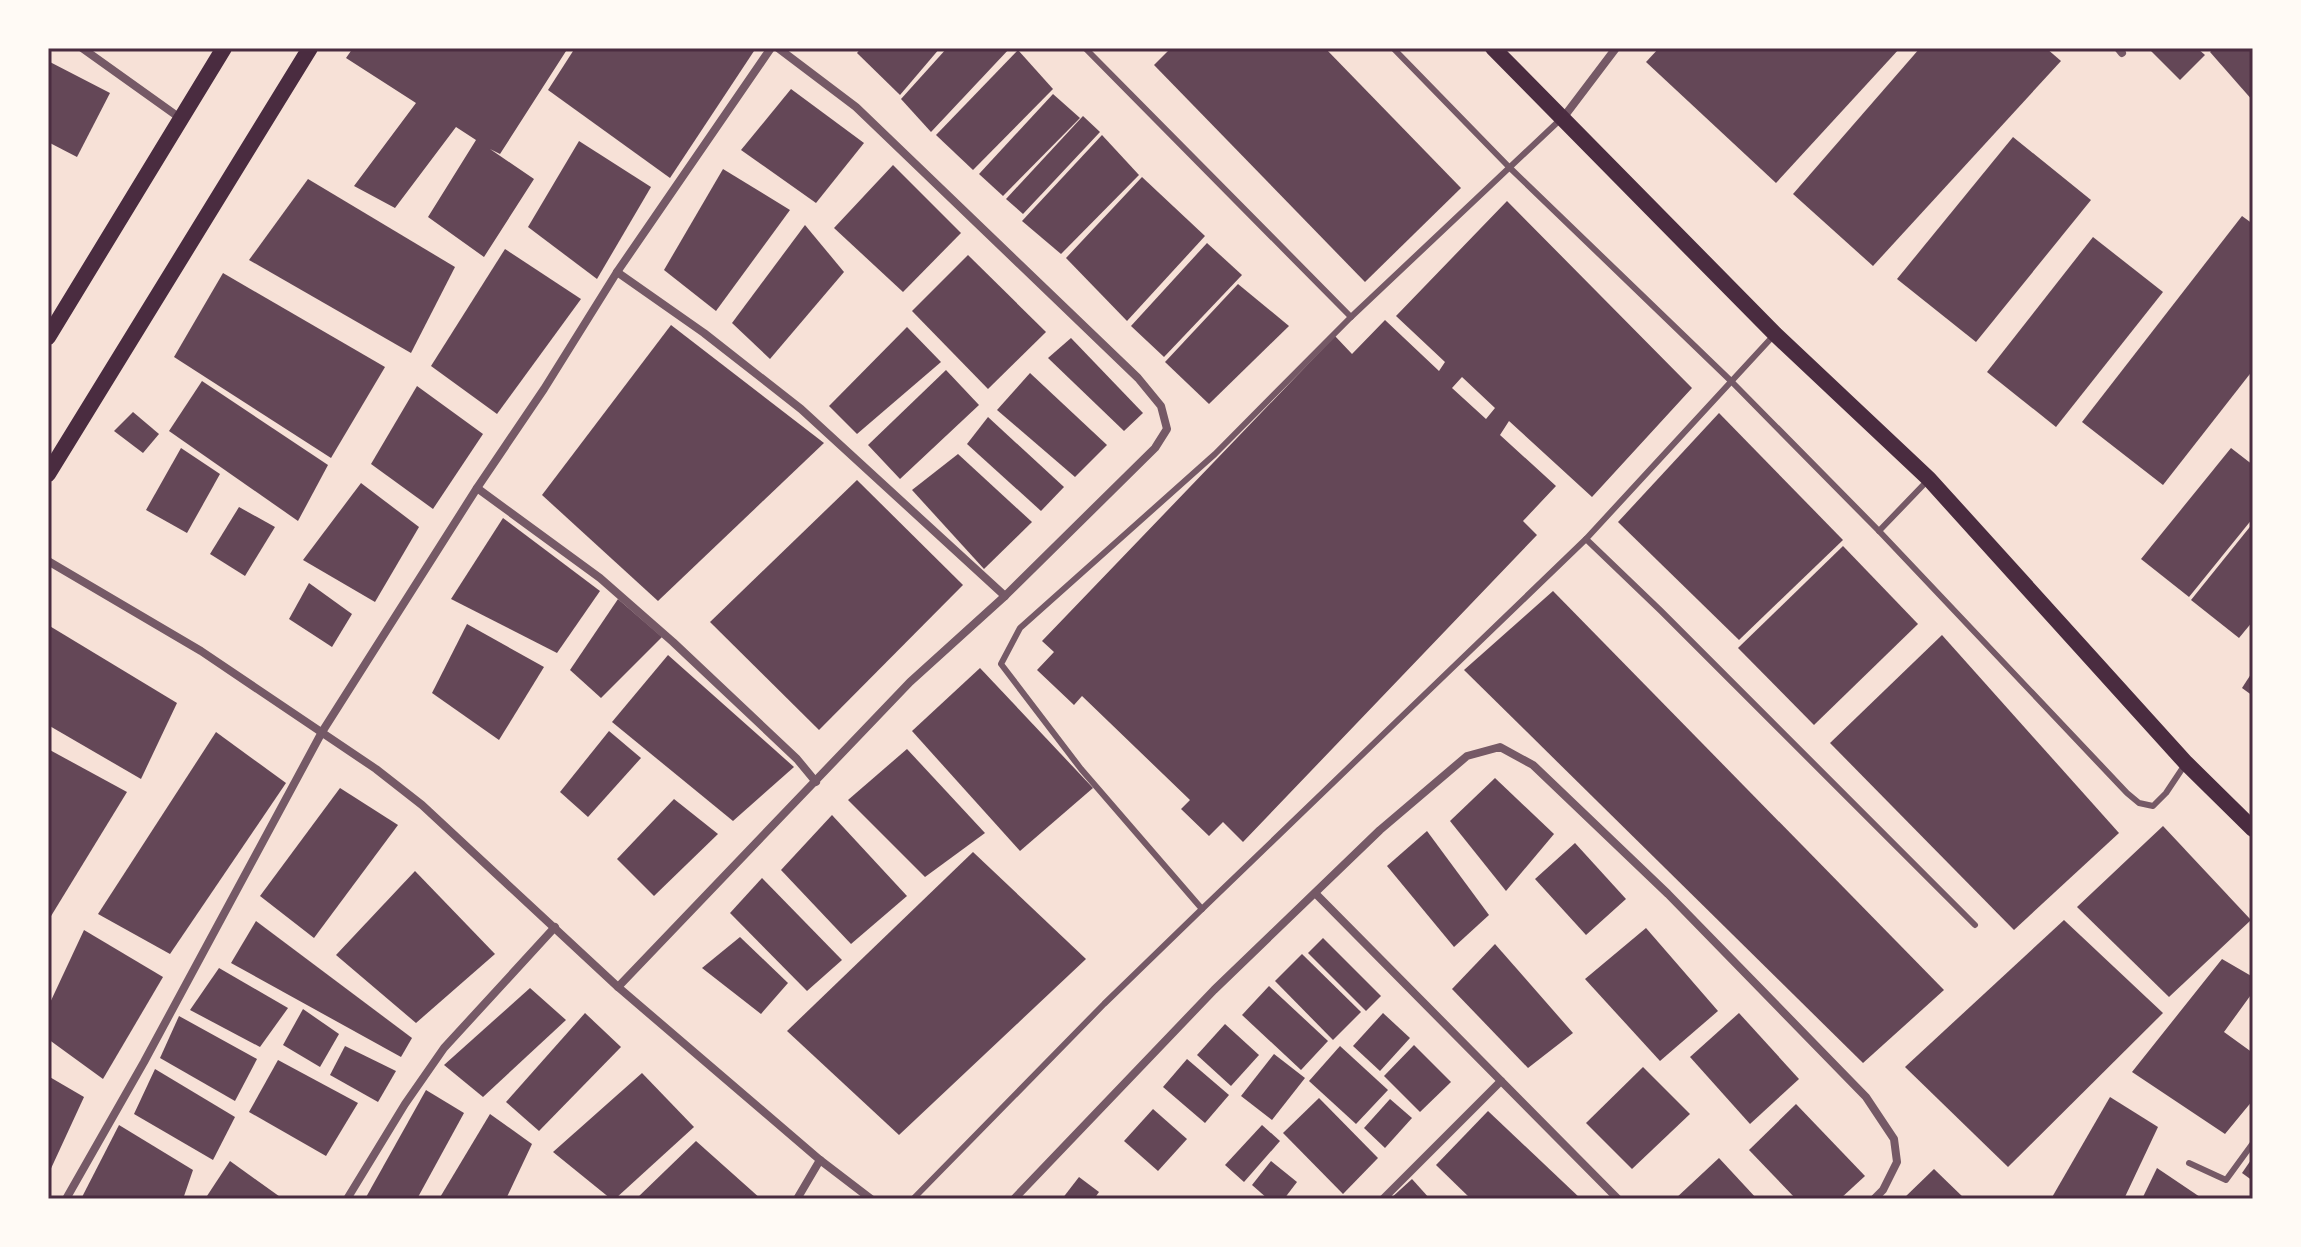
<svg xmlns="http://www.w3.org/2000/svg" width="2301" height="1247" font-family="'DejaVu Sans',sans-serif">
  <rect width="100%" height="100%" fill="#f7e1d7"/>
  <!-- building -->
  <g fill="#644757" fill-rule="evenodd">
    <polygon points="353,48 568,48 500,154 490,149 534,179 484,257 428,217 476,140 456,127 395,208 354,186 416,103 346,58"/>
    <polygon points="575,48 756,48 670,178 548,90"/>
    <polygon points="861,48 940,48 900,95 857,53"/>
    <polygon points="947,48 1010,48 931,132 901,99"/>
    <polygon points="1171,48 1325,48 1461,188 1365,282 1154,65"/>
    <polygon points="1659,48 1900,48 1776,183 1646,62"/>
    <polygon points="1920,48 2046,48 2061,61 1873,266 1793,194"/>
    <polygon points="2148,48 2197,48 2205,55 2180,80"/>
    <polygon points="2214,48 2253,48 2253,101 2210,52"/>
    <polygon points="1018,50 1053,89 973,170 936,135"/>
    <polygon points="48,61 110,93 77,157 48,142"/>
    <polygon points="791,89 864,143 816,203 741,150"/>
    <polygon points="1053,94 1080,118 1003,196 979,174"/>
    <polygon points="1083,116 1100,132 1023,214 1006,199"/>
    <polygon points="1102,135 1139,175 1061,254 1022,221"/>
    <polygon points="2013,137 2091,200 1976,342 1897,279"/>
    <polygon points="579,141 651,187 597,279 528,227"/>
    <polygon points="893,165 961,233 903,292 834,228"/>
    <polygon points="723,169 790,210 716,311 664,270"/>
    <polygon points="1142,177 1205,236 1127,321 1066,258"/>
    <polygon points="308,179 455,267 411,353 249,260"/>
    <path d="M 1507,201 L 1692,388 L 1592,497 L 1509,421 L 1500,435 L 1556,486 L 1523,521 L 1537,535 L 1243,842 L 1223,822 L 1209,836 L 1181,809 L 1190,800 L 1082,696 L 1074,705 L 1037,670 L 1054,652 L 1042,641 L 1335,336 L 1352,354 L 1385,320 L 1439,371 L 1445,362 L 1396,316 ZM 1462,377 L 1495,408 L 1486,419 L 1452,388 Z"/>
    <polygon points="2242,216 2253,224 2253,370 2163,485 2082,422"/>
    <polygon points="805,225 844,272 770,359 732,323"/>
    <polygon points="2093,237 2163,292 2056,427 1987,372"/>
    <polygon points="1207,243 1242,275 1164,357 1131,326"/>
    <polygon points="505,249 581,299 497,414 431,366"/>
    <polygon points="968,255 1046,332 988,389 912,311"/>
    <polygon points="223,273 385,367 331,458 174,357"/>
    <polygon points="1238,284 1289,326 1209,404 1165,362"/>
    <polygon points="671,325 824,443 658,601 542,495"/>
    <polygon points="907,327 941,362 857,434 829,406"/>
    <polygon points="1071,338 1143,413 1124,431 1048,358"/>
    <polygon points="946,370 979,405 900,479 868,445"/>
    <polygon points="1030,373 1107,445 1075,477 997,410"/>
    <polygon points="202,381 328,465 298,521 169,431"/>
    <polygon points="417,386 483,434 433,509 371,464"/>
    <polygon points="133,412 159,434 143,453 114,431"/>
    <polygon points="1719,413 1843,540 1739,640 1618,522"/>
    <polygon points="988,417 1064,487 1041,511 967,444"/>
    <polygon points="181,448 220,474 187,533 146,510"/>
    <polygon points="2231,448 2253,465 2253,518 2189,597 2141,559"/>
    <polygon points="958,454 1032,522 984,569 912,490"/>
    <polygon points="857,480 963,585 819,730 710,622"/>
    <polygon points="361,483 419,527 375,602 303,560"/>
    <polygon points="239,507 275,527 245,576 210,554"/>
    <polygon points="503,518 600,591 557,653 451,599"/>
    <polygon points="2253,523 2253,621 2239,638 2191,600"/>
    <polygon points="1843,546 1918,624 1814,725 1738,648"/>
    <polygon points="309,583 352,614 332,647 289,619"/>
    <polygon points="1553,591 1944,990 1863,1063 1464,670"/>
    <polygon points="618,599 662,637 601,698 570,670"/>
    <polygon points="467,624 544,667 499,740 432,693"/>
    <polygon points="48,625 177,703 141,779 48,725"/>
    <polygon points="1942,635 2119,833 2014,930 1830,743"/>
    <polygon points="668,655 794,767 733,821 612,722"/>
    <polygon points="980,668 1093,788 1020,851 912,731"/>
    <polygon points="2253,671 2253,696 2242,688"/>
    <polygon points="609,731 641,758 588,817 560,792"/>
    <polygon points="216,732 286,783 170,954 98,914"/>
    <polygon points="48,749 127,792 48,921"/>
    <polygon points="907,749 985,833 925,877 848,800"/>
    <polygon points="1495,778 1554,834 1506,891 1450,821"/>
    <polygon points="340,788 398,825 314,938 260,896"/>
    <polygon points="674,799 718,834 654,896 617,859"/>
    <polygon points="832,815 907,896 851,944 781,870"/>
    <polygon points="2163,826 2251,920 2169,997 2077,907"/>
    <polygon points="1427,831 1489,915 1454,947 1387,866"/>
    <polygon points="1575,843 1626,899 1586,935 1535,879"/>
    <polygon points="973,852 1086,959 899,1135 787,1031"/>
    <polygon points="415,871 495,954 416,1023 336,955"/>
    <polygon points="762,878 842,960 807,991 730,913"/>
    <polygon points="2064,920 2163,1013 2008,1167 1905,1067"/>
    <polygon points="256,921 412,1038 401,1057 231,963"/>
    <polygon points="1646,928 1718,1011 1660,1061 1585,979"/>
    <polygon points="84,930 163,977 103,1079 48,1039 48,1007"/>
    <polygon points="740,937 788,983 761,1014 702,968"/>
    <polygon points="1323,938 1381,996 1366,1011 1308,953"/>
    <polygon points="1495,944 1573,1033 1528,1068 1452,989"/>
    <polygon points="1302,954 1361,1012 1333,1040 1275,981"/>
    <polygon points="2222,959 2253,977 2253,992 2224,1032 2253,1053 2253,1100 2225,1134 2132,1072"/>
    <polygon points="219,968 288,1008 260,1047 190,1010"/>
    <polygon points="1269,986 1328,1041 1301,1070 1242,1015"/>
    <polygon points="530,988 566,1020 483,1097 444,1065"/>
    <polygon points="303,1009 339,1034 320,1067 283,1045"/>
    <polygon points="585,1013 621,1047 539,1131 506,1102"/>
    <polygon points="1383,1013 1410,1038 1380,1071 1353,1046"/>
    <polygon points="1739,1013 1799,1079 1750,1124 1690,1057"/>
    <polygon points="179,1016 257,1059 235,1101 160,1058"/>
    <polygon points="1225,1024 1259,1055 1231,1086 1197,1055"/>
    <polygon points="1414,1045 1451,1082 1420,1112 1384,1076"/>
    <polygon points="345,1046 396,1071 378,1102 330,1075"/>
    <polygon points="1340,1046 1388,1090 1356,1124 1309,1081"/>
    <polygon points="1274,1054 1305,1078 1272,1120 1241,1096"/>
    <polygon points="1187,1059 1229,1095 1205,1123 1163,1087"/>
    <polygon points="278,1060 358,1103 326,1156 249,1112"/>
    <polygon points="1643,1067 1690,1114 1632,1169 1586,1123"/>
    <polygon points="155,1069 235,1117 213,1160 134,1114"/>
    <polygon points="642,1073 694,1127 615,1199 611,1199 553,1152"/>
    <polygon points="48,1076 84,1097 48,1175"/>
    <polygon points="426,1090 464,1113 417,1199 365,1199"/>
    <polygon points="2110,1097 2158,1127 2124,1199 2051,1199"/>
    <polygon points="1319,1098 1378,1158 1343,1194 1283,1133"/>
    <polygon points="1390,1099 1412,1118 1385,1148 1364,1128"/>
    <polygon points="1796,1104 1865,1176 1840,1199 1796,1199 1749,1150"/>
    <polygon points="1153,1109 1187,1139 1158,1171 1124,1141"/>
    <polygon points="1488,1111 1581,1199 1471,1199 1436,1165"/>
    <polygon points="490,1114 532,1144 506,1199 439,1199"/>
    <polygon points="119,1125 193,1170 183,1199 81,1199"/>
    <polygon points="1262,1125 1280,1141 1244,1182 1225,1165"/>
    <polygon points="696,1141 761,1199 636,1199"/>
    <polygon points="2253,1157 2253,1181 2242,1173"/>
    <polygon points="1719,1158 1757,1199 1675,1199"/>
    <polygon points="230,1161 283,1199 205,1199"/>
    <polygon points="1271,1161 1297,1182 1284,1199 1268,1199 1252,1185"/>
    <polygon points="2157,1168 2203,1199 2142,1199"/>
    <polygon points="1934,1169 1965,1199 1903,1199"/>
    <polygon points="1079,1177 1099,1192 1094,1199 1062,1199"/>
    <polygon points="1412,1179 1430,1199 1390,1199"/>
  </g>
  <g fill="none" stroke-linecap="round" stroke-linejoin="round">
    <!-- service -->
    <g stroke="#755966" stroke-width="6">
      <polyline points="1085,48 1351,317 1562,118"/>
      <polyline points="1393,48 1509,167 1731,381 1879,531 2127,793 2139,803 2153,806 2166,793 2184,766"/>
      <polyline points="1775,334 1586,539 1661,611 1975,925"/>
      <polyline points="1879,531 1929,479"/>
      <polyline points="1202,909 1586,539"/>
      <polyline points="2189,1163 2226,1180 2253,1143"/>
      <polyline points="913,1199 1104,1004 1202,909 1081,769 1001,664 1020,628 1215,454 1351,317"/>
    </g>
    <!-- minor -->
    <g stroke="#755966" stroke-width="8">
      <polyline points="82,48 180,118"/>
      <polyline points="2118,48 2122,53"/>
      <polyline points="1563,118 1616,48"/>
      <polyline points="617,272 704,333 801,409 1005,596"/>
      <polyline points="477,488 600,578 673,642 797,759 816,782"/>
      <polyline points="48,561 201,651 376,769 422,805 618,987 820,1160 871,1199"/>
      <polyline points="1316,894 1618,1199"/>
      <polyline points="618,987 910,682 1005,596 1155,448 1167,429 1161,406 1138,378 856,107 778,48"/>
      <polyline points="66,1199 144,1062 322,732 477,488 544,389 617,272 771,48"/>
      <polyline points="347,1199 405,1104 444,1048 555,927"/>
      <polyline points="797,1199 820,1160"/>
      <polyline points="1014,1199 1214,990 1380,830 1467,756 1500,747 1533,765 1668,894 1866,1097 1894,1139 1897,1162 1883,1190 1874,1199"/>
      <polyline points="1383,1199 1501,1081"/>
    </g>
    <!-- secondary -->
    <g stroke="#4a2c40" stroke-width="16">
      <polyline points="1493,48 1775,334 1929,479 2186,763 2253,829"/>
      <polyline points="48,337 224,48"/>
      <polyline points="48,474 310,48"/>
    </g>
  </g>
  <!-- border -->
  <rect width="2301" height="1247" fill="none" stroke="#fffaf5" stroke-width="100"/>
  <rect x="50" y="50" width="2201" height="1147" fill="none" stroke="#4a2c40" stroke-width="3"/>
</svg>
